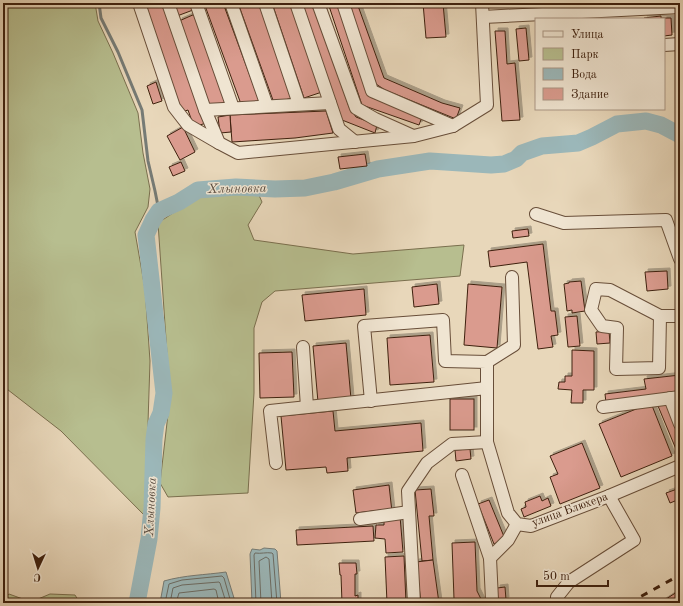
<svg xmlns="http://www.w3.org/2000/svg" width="683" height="606" font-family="'Old Standard TT',serif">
  <defs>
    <filter id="shadow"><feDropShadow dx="3" dy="-3" stdDeviation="0" flood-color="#0004"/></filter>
  </defs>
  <rect width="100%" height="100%" fill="#e8d7ba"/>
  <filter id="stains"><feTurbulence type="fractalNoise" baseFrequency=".005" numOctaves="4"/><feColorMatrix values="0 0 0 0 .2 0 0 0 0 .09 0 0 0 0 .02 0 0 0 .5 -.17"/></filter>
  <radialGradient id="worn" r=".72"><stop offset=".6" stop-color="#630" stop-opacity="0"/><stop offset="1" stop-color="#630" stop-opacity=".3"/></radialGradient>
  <!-- green -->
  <g fill="#b7be8f" stroke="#7a6f4e">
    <polygon points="3,3 95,3 98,21 113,53 138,113 143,153 150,189 148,207 135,232 145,289 150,361 145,516 61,431 3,386"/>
    <polygon points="203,193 258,193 262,202 248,225 254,240 353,254 464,245 460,276 275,291 262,302 254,328 254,393 248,493 168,497 160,483 170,397 158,223"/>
    <polygon points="9,594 31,602 50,594 75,595 80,603 3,603 3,599"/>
  </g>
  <!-- water -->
  <g fill="#9bb7b9" stroke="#767b75">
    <polygon points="264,548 275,549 277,551 281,603 252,603 250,554 252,549 260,550"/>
    <path d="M 226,572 L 234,598 L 234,603 L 160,603 L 164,581 C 185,575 205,575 226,572 Z"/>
  </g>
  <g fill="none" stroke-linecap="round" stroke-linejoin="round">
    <!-- shore -->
    <g stroke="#6c6c64" stroke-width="1">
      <polyline points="165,603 169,584 182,580 222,576 224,578 230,599 230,603"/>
      <polyline points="170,603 173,588 182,585 219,582 220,583 225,599 225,603"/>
      <polyline points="176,603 179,593 214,589 216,590 219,603"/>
      <path d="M 256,603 L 254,555 L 255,553 C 261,554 266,552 272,553 L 273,554 L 277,603"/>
      <polyline points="261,603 259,561 266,557 269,559 272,603"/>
    </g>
    <!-- stream -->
    <polyline stroke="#767b75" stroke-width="3" points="99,3 101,18 118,52 142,110 148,161 155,191 159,211"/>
    <!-- river -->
    <polyline stroke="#9bb7b9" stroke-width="17" points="137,603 149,539 152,508 154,439 156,424 161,413 164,393 146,235 153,220 159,211 179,202 198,190 236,187 275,189 305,188 334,182 378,169 430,161 491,165 504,164 516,159 522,153 542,146 578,143 592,137 617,124 646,121 661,125 680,135"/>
  </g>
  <!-- building -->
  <g fill="#da9b8e" stroke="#3e200e" filter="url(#shadow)">
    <polygon points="143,3 162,3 206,123 194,127 188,110 182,112"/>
    <polygon points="172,3 191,3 193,10 177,16"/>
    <polygon points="204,3 223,3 260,103 241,104"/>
    <polygon points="238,3 259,3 292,98 274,103"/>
    <polygon points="272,3 291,3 322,92 304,98"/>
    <polygon points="302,3 314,3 349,107 356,117 377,125 375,133 342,120"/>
    <polygon points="328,3 337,3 370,97 422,117 419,125 362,105"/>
    <polygon points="346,3 357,3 384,78 442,103 460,108 456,119 385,90 373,82"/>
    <polygon points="423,3 443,3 446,37 426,38"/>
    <polygon points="195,14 229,106 209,106 179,21"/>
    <polygon points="661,16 661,18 671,18 672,35 664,36 664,19 644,19 644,18"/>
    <polygon points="526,28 529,60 519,61 516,29"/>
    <polygon points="495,31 505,31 507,64 515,63 520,120 502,121"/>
    <polygon points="156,82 162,101 153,104 147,86"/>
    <polygon points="326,111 333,133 295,138 232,142 230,115"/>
    <polygon points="230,115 231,132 220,133 218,117"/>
    <polygon points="183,127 195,152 180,160 167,136"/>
    <polygon points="365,154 367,166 340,169 338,157"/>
    <polygon points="181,162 185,171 173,176 169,167"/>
    <polygon points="528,229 529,236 513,238 512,231"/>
    <polygon points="543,244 551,311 555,311 558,335 551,336 553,347 538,349 527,262 490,267 488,251"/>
    <polygon points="667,271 668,289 647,291 645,272"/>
    <polygon points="581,281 585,311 572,313 572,310 567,311 564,284 569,283 569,282"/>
    <polygon points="437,284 439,304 414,307 412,287"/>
    <polygon points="468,284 502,287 497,348 464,345"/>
    <polygon points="364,289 366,315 305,321 302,295"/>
    <polygon points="577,316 580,346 568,347 565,317"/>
    <polygon points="609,331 610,343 597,344 596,332"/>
    <polygon points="430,335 434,382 390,385 387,338"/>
    <polygon points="346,343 351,399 318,402 313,346"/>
    <polygon points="572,350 594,351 594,390 583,390 583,403 571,403 572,390 558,389 559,382 565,382 565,376 572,376"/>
    <polygon points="292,352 294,397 260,398 259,353"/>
    <polygon points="680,375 680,394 606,403 605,394 646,389 644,379"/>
    <rect x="450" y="399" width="24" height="31"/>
    <polygon points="651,403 672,456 621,477 599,424"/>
    <polygon points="666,403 680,436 680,453 678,454 658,406"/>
    <polygon points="333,411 335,431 421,423 423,451 347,458 348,471 327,473 326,467 286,470 281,416"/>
    <polygon points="582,443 600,488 560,504 550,477 558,474 550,456"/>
    <polygon points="470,449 471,459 456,461 455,450"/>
    <polygon points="389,485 392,512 381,510 356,513 353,490"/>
    <polygon points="680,488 680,499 670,503 666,493"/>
    <polygon points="431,489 434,516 429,516 433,560 422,561 415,490"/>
    <polygon points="540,496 542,501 548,498 551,506 524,517 521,509 526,507 525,502"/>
    <polygon points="489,500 505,539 494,544 478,504"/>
    <polygon points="400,516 403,552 386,553 385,539 375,538 376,525 384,525 384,517"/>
    <polygon points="373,526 374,541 297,545 296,530"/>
    <polygon points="475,542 477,591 483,603 456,603 454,599 452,543"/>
    <polygon points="404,556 406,603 387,603 385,557"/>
    <polygon points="433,560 439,603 421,603 416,562"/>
    <polygon points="339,563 356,563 357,574 355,574 355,596 358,595 358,603 342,603 341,575 340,575"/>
    <polygon points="505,587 506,600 498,601 497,588"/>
    <polygon points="680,590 680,603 660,603"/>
  </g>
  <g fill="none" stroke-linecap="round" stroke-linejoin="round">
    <defs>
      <g id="minor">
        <polyline points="139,3 174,107 188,125 219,143"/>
        <polyline points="168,3 205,110 219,143 238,153 414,136 453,126 487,105 482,3"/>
        <polyline points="196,3 233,108"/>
        <polyline points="231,3 267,106"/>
        <polyline points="265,3 299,104"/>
        <polyline points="296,3 339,129 355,142"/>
        <polyline points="318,3 356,108 375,119 413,136"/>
        <polyline points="343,3 372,91 453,126"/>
        <polyline points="483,17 680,7"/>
        <polyline points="664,45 680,44"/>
        <polyline points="205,110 330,103"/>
        <polyline points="536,214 564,223 666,220 680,259"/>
        <polyline points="660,316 610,290 596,289 591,310 602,326 617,328 616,369 659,368 660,316 680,316"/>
        <polyline points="303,347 307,407"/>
        <polyline points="487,362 514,345 512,277"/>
        <polyline points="670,398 680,424"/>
        <polyline points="371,401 364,326 443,320 445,361 487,362 487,388"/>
        <polyline points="603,407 680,397"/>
        <polyline points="276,463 270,411 487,388 487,442 508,513 517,524 531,526 609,496 680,466"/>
        <polyline points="462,475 490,558"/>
        <polyline points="360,519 409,512"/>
        <polyline points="557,597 569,582 634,540 609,496"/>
        <polyline points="492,600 490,558 508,540 517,524"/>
        <polyline points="414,603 408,491 427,463 452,444 487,442"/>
      </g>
    </defs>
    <!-- minor casing -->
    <use href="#minor" stroke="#684e39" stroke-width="14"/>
    <!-- minor -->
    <use href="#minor" stroke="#f0e5d2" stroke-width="12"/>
    <!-- rail -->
    <polyline stroke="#3e200e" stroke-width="3" stroke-dasharray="7 7" stroke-linecap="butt" points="629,603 680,575"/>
  </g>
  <g text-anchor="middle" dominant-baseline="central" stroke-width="3" stroke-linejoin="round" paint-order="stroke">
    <!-- street labels -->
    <g font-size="12" fill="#3e200e" stroke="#f0e5d2">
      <text transform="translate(570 510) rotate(-20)">улица Блюхера</text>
    </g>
    <!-- water labels -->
    <g font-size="13" font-style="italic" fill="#5a4d41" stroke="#f0e5d2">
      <text transform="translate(237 189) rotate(-1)">Хлыновка</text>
      <text transform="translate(151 507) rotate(-87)">Хлыновка</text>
    </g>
  </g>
  <!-- margin -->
  <rect width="683" height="606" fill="none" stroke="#e8d7ba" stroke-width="16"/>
  <rect x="4" y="4" width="675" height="598" fill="none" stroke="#3e200e" stroke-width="2"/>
  <rect x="8" y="8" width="667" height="590" fill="none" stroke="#3e200e"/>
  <!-- legend -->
  <rect x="535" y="18" width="130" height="92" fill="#f0e5d2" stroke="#a99684"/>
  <rect x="543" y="31" width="20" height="6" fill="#f0e5d2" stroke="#a99684"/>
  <text x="571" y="38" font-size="12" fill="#3e200e">Улица</text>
  <rect x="543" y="48" width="20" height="12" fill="#b7be8f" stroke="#a99684"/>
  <text x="571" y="58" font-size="12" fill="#3e200e">Парк</text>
  <rect x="543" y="68" width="20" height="12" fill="#9bb7b9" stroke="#a99684"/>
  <text x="571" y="78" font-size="12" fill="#3e200e">Вода</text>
  <rect x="543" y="88" width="20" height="12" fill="#da9b8e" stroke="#a99684"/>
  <text x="571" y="98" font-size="12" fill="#3e200e">Здание</text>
  <!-- north arrow -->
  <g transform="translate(38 568) rotate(184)" stroke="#f0e5d2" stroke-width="3" paint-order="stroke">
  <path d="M0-3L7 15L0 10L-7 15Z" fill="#3e200e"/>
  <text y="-6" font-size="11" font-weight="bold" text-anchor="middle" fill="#3e200e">С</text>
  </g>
  <!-- scale -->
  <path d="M537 580v6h71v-6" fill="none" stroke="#3e200e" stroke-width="2"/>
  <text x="543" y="580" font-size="12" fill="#3e200e" stroke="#f0e5d2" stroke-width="3" paint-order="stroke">50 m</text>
  <rect width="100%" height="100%" filter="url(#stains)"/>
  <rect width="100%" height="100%" fill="url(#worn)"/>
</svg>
